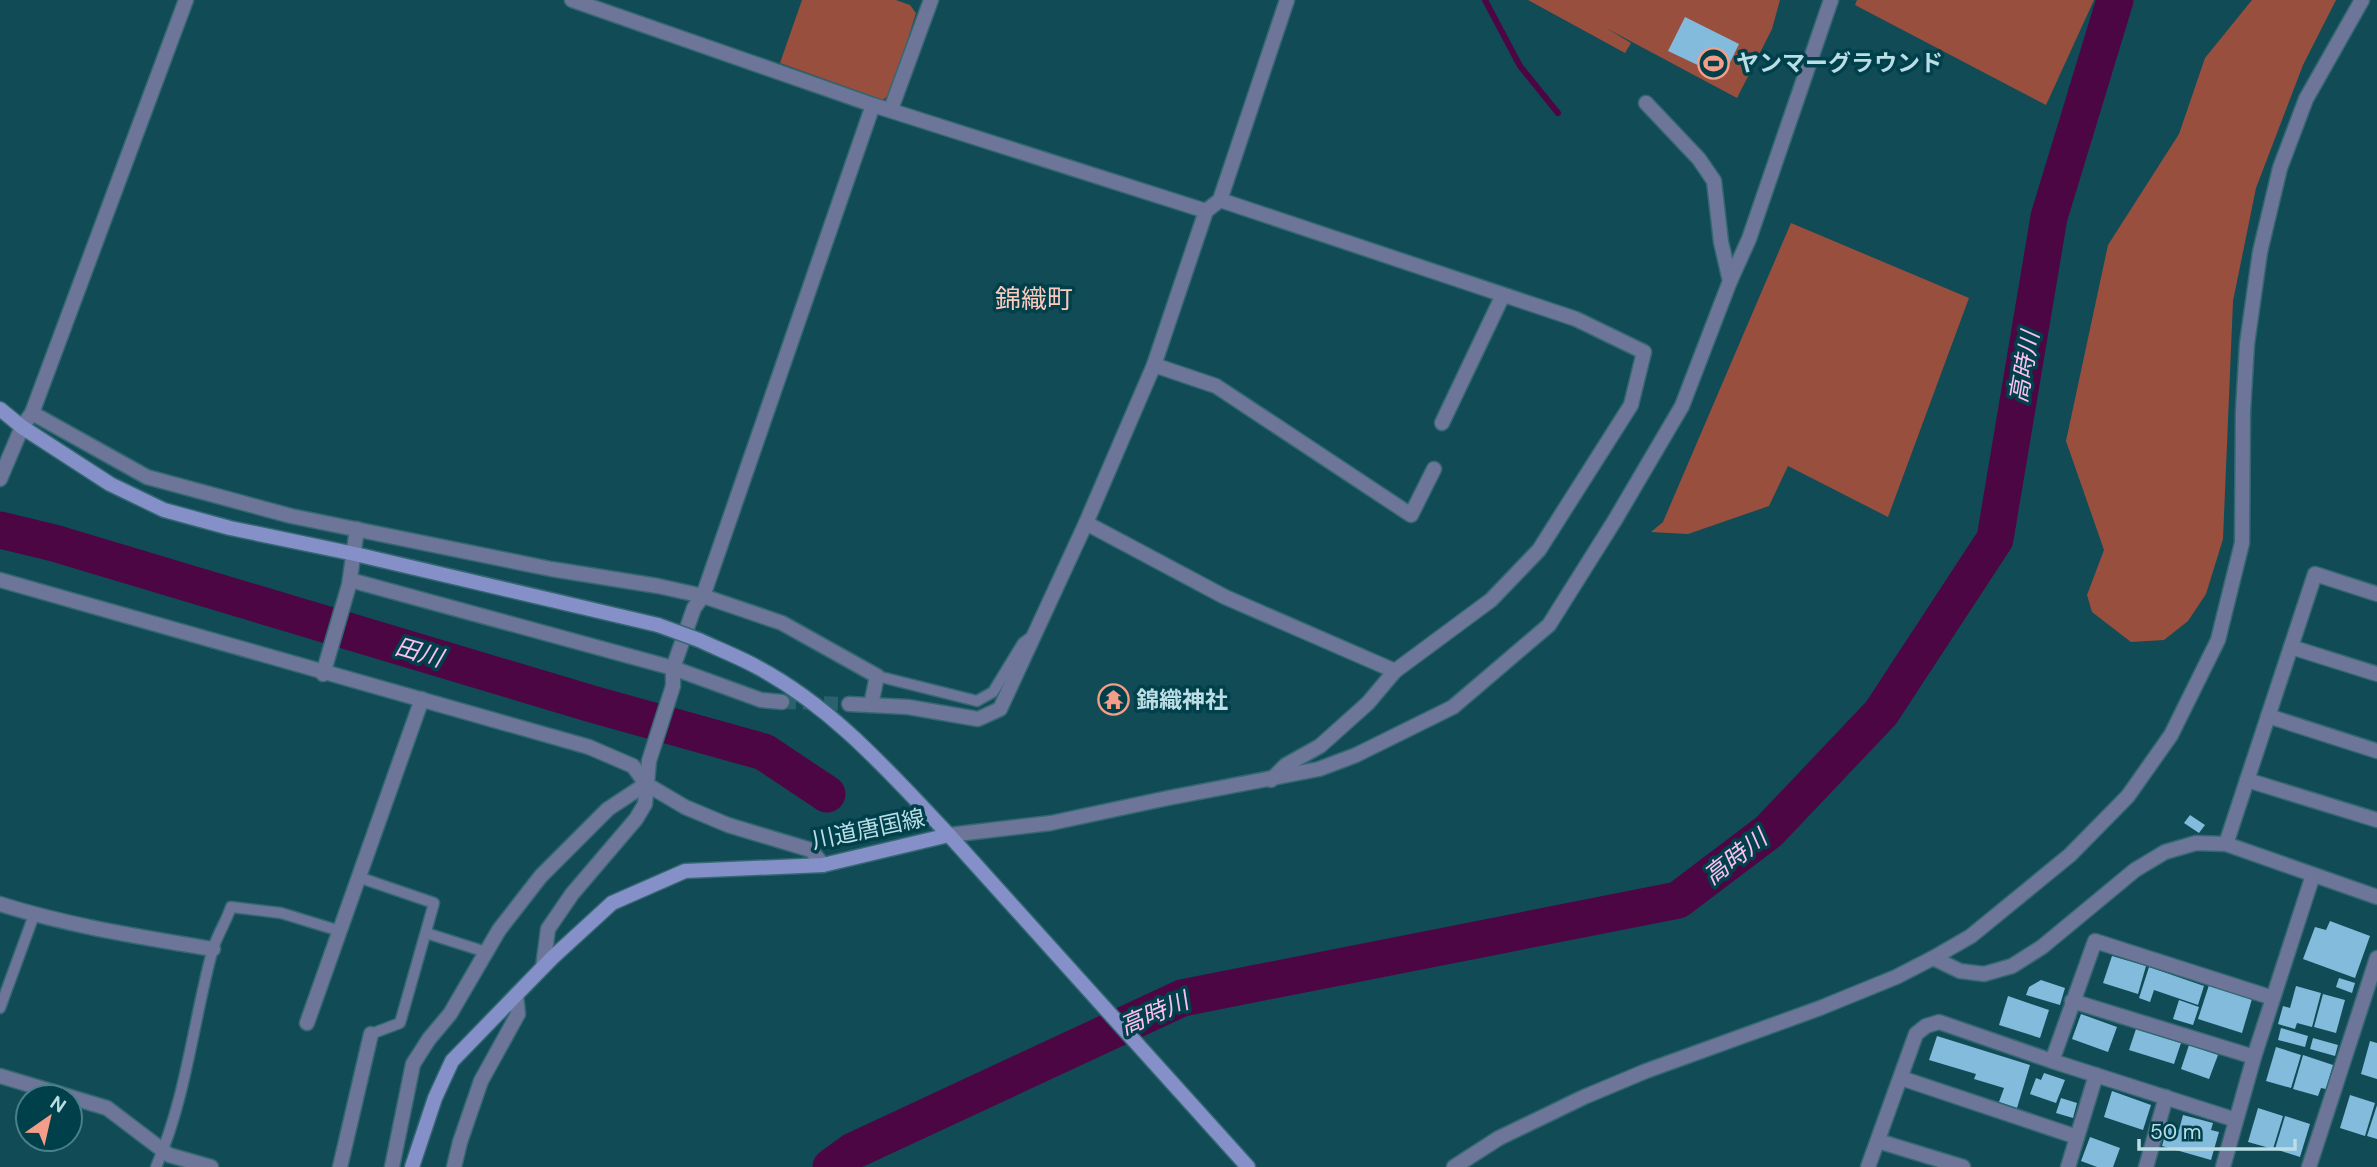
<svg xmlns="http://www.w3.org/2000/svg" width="2377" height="1167" font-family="'DM Sans','Noto Sans JP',sans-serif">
  <rect width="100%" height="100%" fill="#114b56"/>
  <!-- green -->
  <g fill="#994f3e">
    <polygon points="802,0 896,0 910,5 916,13 891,93 883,100 780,63"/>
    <polygon points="1528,0 1780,0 1772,29 1737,98 1606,28 1631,43 1625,53"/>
    <polygon points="1857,0 2094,0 2046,105 1855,5"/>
    <polygon points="2252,0 2336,0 2303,65 2256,188 2233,301 2223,539 2206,594 2188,621 2164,640 2131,642 2092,612 2087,595 2104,550 2066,441 2108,245 2179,134 2205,58"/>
    <polygon points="1791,223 1969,298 1888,517 1788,466 1769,506 1688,534 1651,532 1663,522"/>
  </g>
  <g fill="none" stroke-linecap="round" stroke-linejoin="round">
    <!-- stream -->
    <polyline stroke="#4d0644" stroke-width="6" points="1485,0 1520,66 1558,113"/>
    <!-- river -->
    <g stroke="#4d0644" stroke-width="37">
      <polyline points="0,530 54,543 592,704 764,752 827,794"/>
      <polyline points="831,1167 853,1151 1182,998 1678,900 1769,831 1881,713 1995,539 2049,217 2115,0"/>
    </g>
  </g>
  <!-- building -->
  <g fill="#83bbdc">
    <polygon points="1685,17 1739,44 1723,77 1668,51"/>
    <polygon points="2190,815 2205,825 2199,833 2184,823"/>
    <polygon points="2330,921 2370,936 2355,978 2303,959 2315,927 2326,930"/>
    <polygon points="2112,956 2146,966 2138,994 2103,983"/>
    <polygon points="2149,967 2204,986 2198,1005 2154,990 2150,1002 2139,998"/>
    <polygon points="2339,978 2355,983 2352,993 2336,987"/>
    <polygon points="2041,980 2065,988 2060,1005 2026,995 2029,987"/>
    <polygon points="2209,985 2252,999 2242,1033 2198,1019"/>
    <polygon points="2296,986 2321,993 2312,1027 2297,1023 2295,1029 2278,1024 2283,1006 2290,1008"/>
    <polygon points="2323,994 2345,1000 2336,1033 2314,1027"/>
    <polygon points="2008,996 2049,1010 2040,1038 1999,1025"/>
    <polygon points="2179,1000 2199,1007 2193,1025 2173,1019"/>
    <polygon points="2081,1014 2117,1027 2108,1052 2072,1039"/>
    <polygon points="2281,1028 2308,1036 2305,1047 2278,1040"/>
    <polygon points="2136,1029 2181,1043 2174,1064 2129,1050"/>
    <polygon points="1937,1036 2030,1065 2017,1108 1999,1102 2004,1088 1974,1079 1976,1074 1929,1060"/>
    <polygon points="2313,1038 2338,1045 2335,1056 2310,1049"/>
    <polygon points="2370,1041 2377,1043 2377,1079 2361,1074"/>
    <polygon points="2189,1045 2218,1055 2209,1079 2181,1069"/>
    <polygon points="2276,1047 2301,1055 2291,1088 2266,1081"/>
    <polygon points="2303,1055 2333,1065 2326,1089 2321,1088 2318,1096 2293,1089"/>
    <polygon points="2044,1073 2065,1080 2056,1103 2030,1094 2036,1078 2041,1080"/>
    <polygon points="2112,1091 2151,1105 2143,1130 2104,1117"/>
    <polygon points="2350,1095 2375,1103 2365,1136 2340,1128"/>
    <polygon points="2061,1098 2077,1103 2073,1118 2056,1113"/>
    <polygon points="2377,1105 2377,1139 2367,1136"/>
    <polygon points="2258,1108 2283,1116 2273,1149 2248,1142"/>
    <polygon points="2183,1115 2213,1123 2211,1130 2219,1132 2211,1160 2162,1146 2167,1127 2179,1130"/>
    <polygon points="2285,1116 2310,1124 2300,1157 2275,1149"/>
    <polygon points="2090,1137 2120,1148 2113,1167 2097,1167 2081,1161"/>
  </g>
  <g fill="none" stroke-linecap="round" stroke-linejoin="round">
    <!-- street-tunnel -->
    <polyline stroke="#2a616c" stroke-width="14" stroke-dasharray="14 7" stroke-linecap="butt" points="782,702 849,704"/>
    <defs>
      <g id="lane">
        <polyline points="877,676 977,701 993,692 1023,643 1031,637"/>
        <polyline points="358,877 434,903 400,1023 371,1034"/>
        <polyline points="426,933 486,952"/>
        <polyline points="0,1008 34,915"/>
        <path d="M 156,1167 C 186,1098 193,1023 212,952 C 216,937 226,922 231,907 L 281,913 L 340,931"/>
      </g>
      <g id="street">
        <polyline points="572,0 873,105 1206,211"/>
        <polyline points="1646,103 1699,159 1714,181 1721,242 1730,281"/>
        <polyline points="891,109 931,0"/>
        <polyline points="1220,200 1287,0"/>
        <polyline points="1154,365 1216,386 1411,515 1434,469"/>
        <polyline points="32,413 186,0"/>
        <polyline points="1442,423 1503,295"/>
        <polyline points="0,479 22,427 32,413 147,477 291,516 551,569 658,586 703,596 782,623 877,676 871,705"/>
        <polyline points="1086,523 1225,597 1395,671"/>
        <polyline points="0,580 589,747 633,766 646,784 685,807 728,825 811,850 823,865"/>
        <polyline points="350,580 673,668 761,700 782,702"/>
        <polyline points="2291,647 2377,674"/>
        <polyline points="323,674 349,585 357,529"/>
        <polyline points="849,704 908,707 978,719 1000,709 1086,523 1154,365 1206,211 1220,200 1576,319 1644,352 1631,405 1539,550 1491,600 1395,671 1368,703 1320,746 1286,765 1271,780"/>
        <polyline points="2268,716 2377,751"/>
        <polyline points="2247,780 2377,820"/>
        <polyline points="949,835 1051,823 1168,798 1319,769 1356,755 1453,707 1549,625 1615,520 1682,406 1730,281 1749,239 1831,0"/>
        <polyline points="2226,844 2315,574 2377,594"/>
        <path d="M 0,904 C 69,926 141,937 213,949"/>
        <polyline points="1933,958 1960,971 1984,974 2012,966 2042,947 2135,870 2165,852 2196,843 2226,844 2377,897"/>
        <polyline points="543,967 548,929 572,894 636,819 645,804 649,761 673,686 673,668 694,608 703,596 873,105"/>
        <polyline points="2072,1001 2254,1057"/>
        <polyline points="307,1023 422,699"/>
        <polyline points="2052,1061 2236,1120"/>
        <polyline points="0,1076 107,1108 169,1155 211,1167"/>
        <polyline points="1901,1078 2077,1137"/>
        <polyline points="1878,1141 1963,1167"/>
        <polyline points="340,1167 371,1034"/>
        <polyline points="392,1167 413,1064 429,1039 450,1014 499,930 541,876 608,809 646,784"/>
        <polyline points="454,1167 460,1142 481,1081 518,1014 516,995"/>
        <polyline points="1454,1167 1499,1138 1584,1097 1646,1071 1820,1008 1896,977 1933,958 1971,936 2070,855 2128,796 2171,735 2218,640 2242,543 2243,411 2247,344 2260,252 2280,168 2306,99 2362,0"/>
        <polyline points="1868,1167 1916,1034 1926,1026 1939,1022 2052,1061 2095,941 2273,998"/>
        <polyline points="2068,1167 2096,1075"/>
        <polyline points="2146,1167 2166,1097"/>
        <polyline points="2223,1167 2254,1057 2313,875"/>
        <polyline points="2309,1167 2377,958"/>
      </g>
      <g id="secondary">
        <polyline points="0,409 22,427 110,484 164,510 230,528 355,554 658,625"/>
        <path d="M 699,640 C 718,649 739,657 757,667 C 834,708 890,773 949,835"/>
        <polyline points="412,1167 435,1098 452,1061 552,958 612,903 685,871 823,865 949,835 1248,1167"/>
      </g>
    </defs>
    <!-- lane casing -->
    <use href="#lane" stroke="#336873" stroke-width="13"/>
    <!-- street casing -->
    <use href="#street" stroke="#336873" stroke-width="17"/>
    <!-- secondary casing -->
    <use href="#secondary" stroke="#336873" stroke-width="17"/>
    <!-- lane -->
    <use href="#lane" stroke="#6d7598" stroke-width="10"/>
    <!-- street -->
    <use href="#street" stroke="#6d7598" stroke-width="14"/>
    <!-- secondary -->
    <use href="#secondary" stroke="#8490c7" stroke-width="14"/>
    <defs>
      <polyline id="secondary-bridge" points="658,625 699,640"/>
    </defs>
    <!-- secondary-bridge casing -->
    <use href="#secondary-bridge" stroke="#336873" stroke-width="17" stroke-linecap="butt"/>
    <!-- secondary-bridge -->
    <use href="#secondary-bridge" stroke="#8490c7" stroke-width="14"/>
  </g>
  <!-- icons -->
  <defs>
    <symbol id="stadium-ring" viewBox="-11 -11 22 22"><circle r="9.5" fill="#00404b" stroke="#f49e89" stroke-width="1.5"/><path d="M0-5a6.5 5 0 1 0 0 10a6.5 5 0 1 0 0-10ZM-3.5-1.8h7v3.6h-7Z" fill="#f49e89"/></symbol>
    <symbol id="temple-ring" viewBox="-11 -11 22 22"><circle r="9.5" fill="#00404b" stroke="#f49e89" stroke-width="1.5"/><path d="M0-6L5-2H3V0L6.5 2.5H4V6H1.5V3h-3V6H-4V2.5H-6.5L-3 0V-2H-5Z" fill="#f49e89"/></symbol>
  </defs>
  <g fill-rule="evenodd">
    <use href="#stadium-ring" x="1696" y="46" width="35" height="35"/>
    <use href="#temple-ring" x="1096" y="682" width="35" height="35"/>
  </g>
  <g text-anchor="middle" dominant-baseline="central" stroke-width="7" stroke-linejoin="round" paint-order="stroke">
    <!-- poi labels -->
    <g font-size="23" font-weight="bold" fill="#bbdde6" stroke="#00404b" text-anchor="start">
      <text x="1736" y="63">ヤンマーグラウンド</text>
      <text x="1136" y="700">錦織神社</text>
    </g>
    <!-- street labels -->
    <g font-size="23" fill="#bbdde6" stroke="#00404b">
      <text transform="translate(868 829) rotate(-12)">川道唐国線</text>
    </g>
    <!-- water labels -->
    <g font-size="24" font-style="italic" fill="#fcc0ef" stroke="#00404b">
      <text transform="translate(2024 367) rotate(-80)">高時川</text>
      <text transform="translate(419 652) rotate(16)">田川</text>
      <text transform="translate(1735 857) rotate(-38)">高時川</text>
      <text transform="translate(1154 1013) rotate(-23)">高時川</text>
    </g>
    <!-- quarter labels -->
    <g font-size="26" fill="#fdcbbe" stroke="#00404b">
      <text x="1034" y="299">錦織町</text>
    </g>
  </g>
  <!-- north arrow -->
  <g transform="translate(49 1118) rotate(34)"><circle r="33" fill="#00404b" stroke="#4b7f89" stroke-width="2"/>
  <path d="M0-5L12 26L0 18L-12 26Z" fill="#f49e89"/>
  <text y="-10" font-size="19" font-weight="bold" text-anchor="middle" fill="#bbdde6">N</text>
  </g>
  <!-- scale -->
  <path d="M2139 1139v10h156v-10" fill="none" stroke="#bbdde6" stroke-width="3.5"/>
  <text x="2150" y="1139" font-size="21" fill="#bbdde6" stroke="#00404b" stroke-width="5" paint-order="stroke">50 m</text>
</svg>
